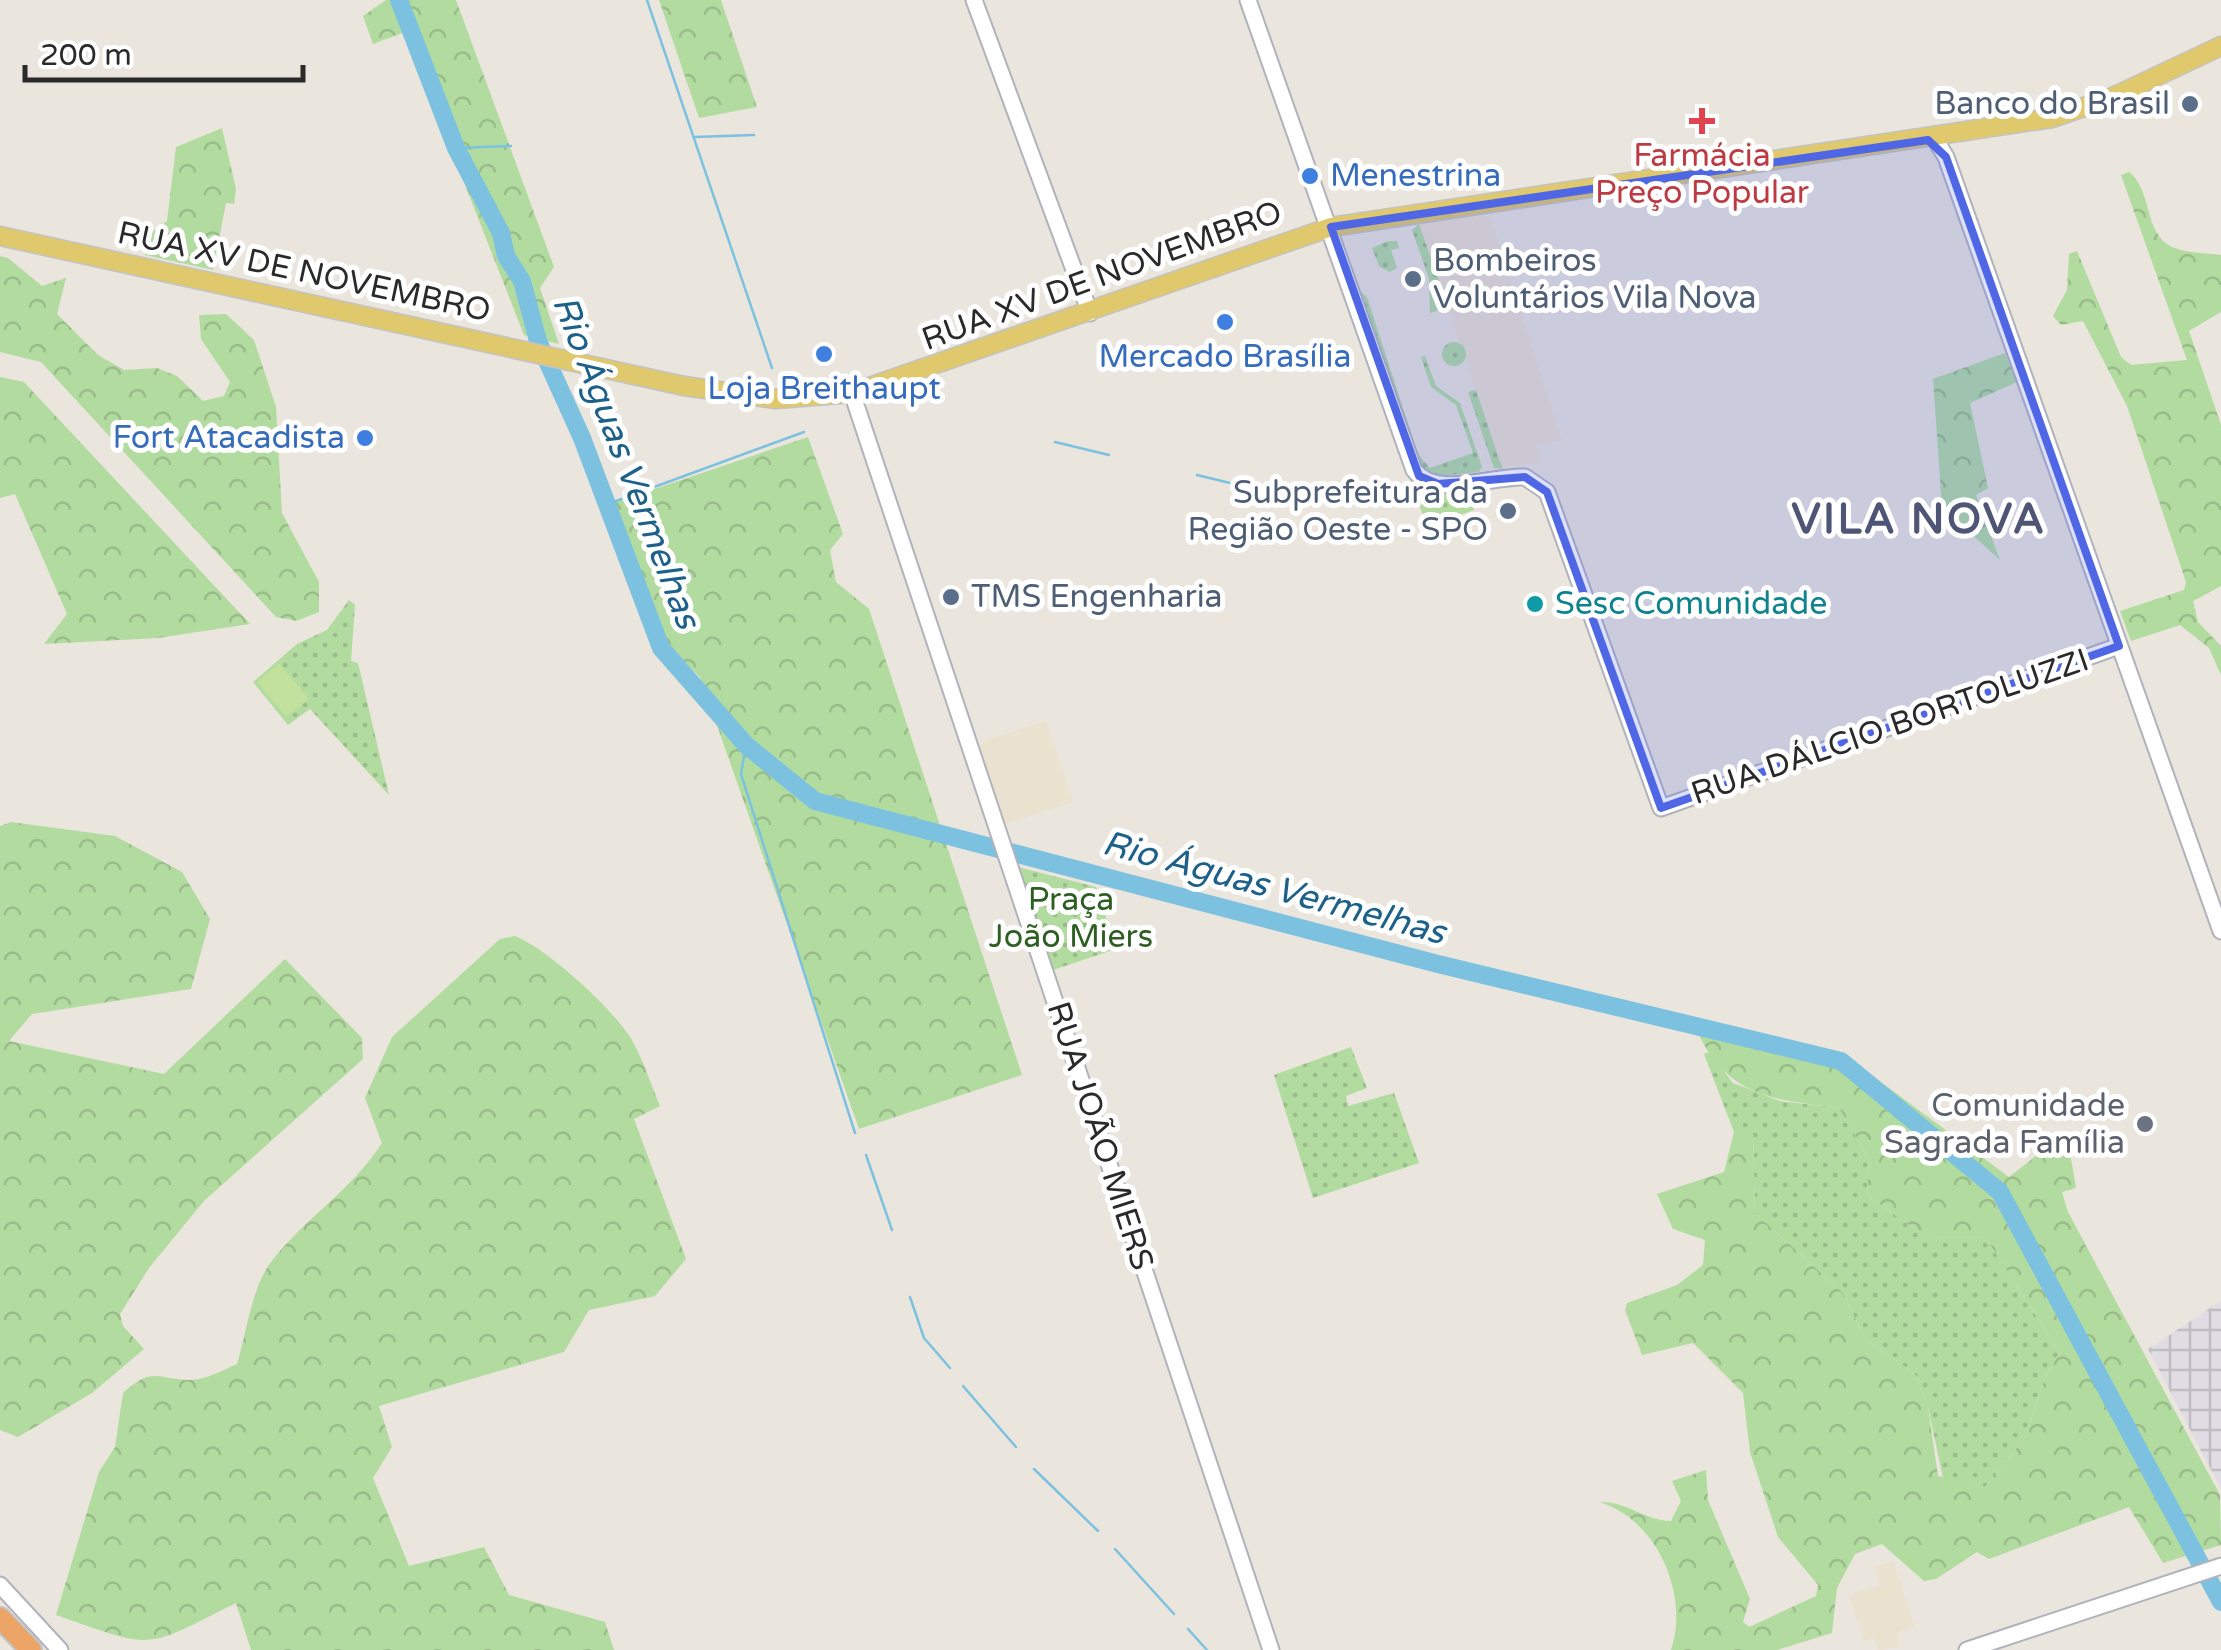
<svg xmlns="http://www.w3.org/2000/svg" width="2221" height="1650" font-family="'Varela Round',sans-serif">
  <defs>
    <pattern id="industrial-grid" width="8" height="8" patternUnits="userSpaceOnUse" patternTransform="scale(2.5)"><rect width="8" height="8" fill="#dfdde3"/><path d="M0 4h8M4 0v8" fill="none" stroke="#c0bec3"/></pattern>
    <pattern id="grass-dots" width="8" height="8" patternUnits="userSpaceOnUse" patternTransform="scale(2.5)"><rect width="8" height="8" fill="#b2dba0"/><path d="M2 2h.1M6 6h.1" fill="none" stroke="#99bc8a" stroke-width="1.8" stroke-linecap="round"/></pattern>
    <pattern id="forest-crowns" width="20" height="18" patternUnits="userSpaceOnUse" patternTransform="scale(2.5)"><rect width="20" height="18" fill="#b2dba0"/><path d="M2 6a3 3 0 1 1 6 0M12 15a3 3 0 1 1 6 0" fill="none" stroke="#99bc8a"/></pattern>
  </defs>
  <rect width="100%" height="100%" fill="#eae5dd"/>
  <!-- industrial -->
  <polygon fill="url(#industrial-grid)" points="2221,1301 2221,1489 2148,1349"/>
  <!-- education -->
  <g fill="#eae2cf">
    <polygon points="1486,216 1491,219 1562,441 1535,444 1540,459 1537,463 1502,467 1419,224"/>
    <polygon points="1046,721 1073,802 1004,824 980,747 986,740"/>
    <polygon points="1893,1561 1915,1626 1896,1633 1900,1647 1878,1650 1874,1638 1864,1641 1849,1595 1880,1585 1874,1567"/>
  </g>
  <!-- grass -->
  <g fill="url(#grass-dots)">
    <polygon points="1419,224 1448,307 1430,313 1429,279 1412,230"/>
    <polygon points="1388,241 1397,241 1399,248 1391,250 1397,268 1390,272 1379,266 1372,248"/>
    <polygon points="1361,292 1367,297 1418,454 1430,468 1473,453 1456,405 1431,387 1421,357 1425,356 1436,386 1460,403 1482,467 1479,472 1440,476 1420,466"/>
    <circle cx="1454" cy="354" r="12"/>
    <polygon points="1476,390 1499,459 1503,469 1494,468 1468,392"/>
    <polygon points="1410,479 1428,489 1466,487 1474,510 1427,527"/>
    <polygon points="349,600 355,605 351,661 358,663 389,795 310,709 288,725 253,682 297,644 327,630"/>
    <polygon points="1018,867 1096,887 1116,949 1053,970"/>
    <polygon points="1351,1047 1367,1088 1346,1096 1348,1106 1394,1093 1419,1163 1313,1198 1274,1075"/>
    <polygon points="1709,1052 1733,1083 1780,1101 1839,1108 1869,1159 1867,1195 1926,1237 1986,1238 2060,1353 2046,1375 2025,1438 1985,1487 1943,1478 1928,1407 1915,1374 1865,1339 1843,1293 1755,1213 1753,1132 1734,1132 1704,1054"/>
  </g>
  <!-- forest -->
  <g fill="url(#forest-crowns)">
    <polygon points="386,0 456,0 554,267 540,288 559,344 524,335 405,32 373,44 363,16"/>
    <polygon points="659,0 721,0 757,107 699,118"/>
    <polygon points="222,128 236,189 234,204 226,203 213,270 145,255 144,238 167,221 176,147"/>
    <path d="M 2129,172 C 2153,191 2143,233 2172,247 C 2186,253 2206,253 2221,255 L 2221,312 L 2189,331 L 2221,425 L 2221,586 L 2193,601 L 2198,622 L 2221,646 L 2221,675 L 2209,648 L 2180,625 L 2131,641 L 2120,611 L 2184,590 L 2186,582 L 2127,406 L 2083,321 L 2061,325 L 2053,316 L 2067,290 L 2069,254 L 2077,251 L 2121,357 L 2131,365 L 2187,360 L 2121,175 Z"/>
    <polygon points="0,256 8,258 42,286 66,278 57,314 98,355 124,370 157,368 177,376 203,401 224,396 230,382 201,339 199,315 226,314 254,340 276,407 282,513 319,582 319,612 296,621 276,617 41,362 0,352"/>
    <polygon points="2005,353 2017,382 1970,403 1988,488 1976,495 2000,560 1942,507 1933,379"/>
    <polygon points="0,377 24,382 250,624 158,638 44,644 67,614 15,494 0,498"/>
    <polygon points="808,437 843,534 830,550 836,582 869,609 1022,1075 859,1129 700,677 669,647 613,503"/>
    <polygon points="11,822 115,836 182,872 210,919 191,989 32,1014 9,1041 164,1074 285,959 362,1038 363,1059 204,1201 149,1268 120,1314 123,1326 144,1349 92,1393 18,1437 0,1430 0,826"/>
    <path d="M 515,936 C 548,949 613,1009 632,1040 C 643,1060 651,1084 660,1106 L 634,1119 L 686,1259 L 655,1296 L 589,1310 L 564,1352 L 379,1406 L 392,1447 L 373,1478 L 409,1566 L 484,1547 L 509,1595 L 605,1622 L 614,1650 L 251,1650 L 236,1603 C 142,1650 156,1650 56,1615 L 99,1472 L 115,1447 L 123,1393 C 153,1366 155,1379 190,1380 C 206,1380 223,1370 237,1364 C 247,1332 251,1289 271,1262 C 305,1218 352,1190 382,1143 L 365,1098 L 392,1037 L 500,939 Z"/>
    <path d="M 1692,1020 L 1854,1062 L 2009,1177 L 2045,1149 L 2070,1153 L 2076,1188 L 2062,1192 L 2068,1212 L 2220,1495 L 2221,1545 L 2163,1563 L 2129,1507 L 1989,1559 L 1977,1552 L 1936,1579 L 1924,1581 L 1882,1544 L 1855,1554 L 1837,1588 L 1832,1633 L 1777,1650 L 1671,1650 C 1690,1594 1656,1518 1599,1502 C 1627,1501 1643,1520 1671,1521 L 1681,1501 L 1672,1481 L 1706,1470 L 1708,1500 L 1750,1599 L 1743,1622 L 1749,1627 L 1816,1596 L 1818,1585 L 1778,1537 L 1750,1452 L 1743,1393 L 1693,1343 L 1642,1355 L 1625,1310 L 1627,1303 L 1677,1285 L 1703,1265 L 1705,1240 L 1673,1229 L 1657,1194 L 1724,1172 L 1734,1132 L 1753,1132 L 1755,1213 L 1843,1293 L 1865,1339 L 1915,1374 L 1928,1407 L 1938,1476 L 1985,1487 L 2025,1438 L 2046,1375 L 2060,1353 L 1986,1238 L 1926,1237 L 1867,1195 L 1869,1159 L 1839,1108 C 1765,1099 1723,1095 1692,1020 Z"/>
  </g>
  <!-- pitch -->
  <polygon fill="#c2e19d" points="279,663 309,699 286,717 257,682"/>
  <g fill="none" stroke-linecap="round" stroke-linejoin="round">
    <!-- stream -->
    <g stroke="#7cc2e0" stroke-width="2.5">
      <polyline points="647,0 772,368"/>
      <polyline points="695,137 754,135"/>
      <polyline points="456,148 511,146"/>
      <polyline points="1055,442 1109,455"/>
      <polyline points="1197,475 1259,490 1306,488"/>
      <polyline points="608,504 804,432"/>
      <polyline points="746,745 741,774 855,1133"/>
      <polyline points="866,1155 892,1230"/>
      <polyline points="910,1297 924,1338 950,1368"/>
      <polyline points="963,1386 1016,1447"/>
      <polyline points="1034,1469 1098,1531"/>
      <polyline points="1115,1549 1174,1614"/>
      <polyline points="1188,1629 1207,1650"/>
    </g>
    <!-- river -->
    <polyline stroke="#7cc2e0" stroke-width="18" points="399,0 456,148 501,233 506,256 522,281 538,341 582,438 661,648 746,745 815,801 1438,964 1841,1061 2000,1192 2221,1602"/>
    <defs>
      <g id="secondary">
        <polyline points="974,0 1090,313"/>
        <path d="M 1248,0 L 1414,470 C 1437,500 1492,475 1525,477 L 1547,492 L 1661,808 L 2119,646"/>
        <polyline points="1935,139 1946,157 2221,931"/>
        <polyline points="852,393 1271,1650"/>
        <polyline points="0,1585 60,1650"/>
        <polyline points="1967,1650 2221,1566"/>
      </g>
      <polyline id="primary" points="0,236 684,386 776,399 852,393 1331,227 2052,118 2113,97 2221,46"/>
      <polyline id="highway" points="0,1618 31,1650"/>
    </defs>
    <!-- secondary casing -->
    <use href="#secondary" stroke="#b1b3bc" stroke-width="19"/>
    <!-- primary casing -->
    <use href="#primary" stroke="#c3c3c3" stroke-width="21"/>
    <!-- highway casing -->
    <use href="#highway" stroke="#c3c3c3" stroke-width="24"/>
    <!-- secondary -->
    <use href="#secondary" stroke="#fff" stroke-width="15"/>
    <!-- primary -->
    <use href="#primary" stroke="#e0c96c" stroke-width="18"/>
    <!-- highway -->
    <use href="#highway" stroke="#eca567" stroke-width="20"/>
  </g>
  <!-- marked area -->
  <path fill="#4f66e5" fill-opacity="0.2" stroke="#4f66e5" stroke-width="8" stroke-linejoin="round" d="M 1928,140 L 1946,157 L 2119,646 L 1661,808 L 1547,492 L 1525,477 L 1438,484 L 1419,476 L 1331,227 Z"/>
  <!-- markers -->
  <g fill="#5c6f8a" stroke="#fff" stroke-width="4">
    <circle cx="2190" cy="104" r="10"/>
    <circle cx="1413" cy="279" r="10"/>
    <circle cx="1508" cy="511" r="10"/>
    <circle cx="951" cy="597" r="10"/>
  </g>
  <path fill="#e0444e" stroke="#fff" stroke-width="4" d="M1697 106h10v10h10v10h-10v10h-10v-10h-10v-10h10z"/>
  <g fill="#3f7fe0" stroke="#fff" stroke-width="4">
    <circle cx="1310" cy="176" r="10"/>
    <circle cx="1225" cy="322" r="10"/>
    <circle cx="824" cy="354" r="10"/>
    <circle cx="365" cy="438" r="10"/>
  </g>
  <circle fill="#0f9aa8" stroke="#fff" stroke-width="4" cx="1535" cy="604" r="10"/>
  <circle fill="#6b7280" stroke="#fff" stroke-width="4" cx="2145" cy="1124" r="10"/>
  <g text-anchor="middle" dominant-baseline="central" stroke-width="10" stroke-linejoin="round" paint-order="stroke">
    <!-- service labels -->
    <g font-size="32" fill="#4e5e75" stroke="#fff" text-anchor="end">
      <text x="2170" y="104">Banco do Brasil</text>
      <text x="1433" y="261" text-anchor="start">Bombeiros<tspan x="1433" dy="37">Voluntários Vila Nova</tspan></text>
      <text x="1488" y="493">Subprefeitura da<tspan x="1488" dy="37">Região Oeste - SPO</tspan></text>
      <text x="971" y="597" text-anchor="start">TMS Engenharia</text>
    </g>
    <!-- health labels -->
    <g font-size="32" fill="#be3a42" stroke="#fff">
      <text x="1702" y="156">Farmácia<tspan x="1702" dy="37">Preço Popular</tspan></text>
    </g>
    <!-- shop labels -->
    <g font-size="32" fill="#366cbe" stroke="#fff">
      <text x="1330" y="176" text-anchor="start">Menestrina</text>
      <text x="1225" y="357">Mercado Brasília</text>
      <text x="824" y="389">Loja Breithaupt</text>
      <text x="345" y="438" text-anchor="end">Fort Atacadista</text>
    </g>
    <!-- street labels -->
    <g font-size="32" fill="#2a2a2a" stroke="#fff">
      <text transform="translate(304 272) rotate(12)">RUA XV DE NOVEMBRO</text>
      <text transform="translate(1102 276) rotate(-20)">RUA XV DE NOVEMBRO</text>
      <text transform="translate(1890 727) rotate(-19)">RUA DÁLCIO BORTOLUZZI</text>
      <text transform="translate(1100 1136) rotate(72)">RUA JOÃO MIERS</text>
    </g>
    <!-- culture labels -->
    <g font-size="32" fill="#0d838f" stroke="#fff" text-anchor="start">
      <text x="1555" y="604">Sesc Comunidade</text>
    </g>
    <!-- park labels -->
    <g font-size="32" fill="#2d5e22" stroke="#fff">
      <text x="1071" y="900">Praça<tspan x="1071" dy="37">João Miers</tspan></text>
    </g>
    <!-- worship labels -->
    <g font-size="32" fill="#5b616d" stroke="#fff" text-anchor="end">
      <text x="2125" y="1106">Comunidade<tspan x="2125" dy="37">Sagrada Família</tspan></text>
    </g>
    <!-- water labels -->
    <g font-size="35" font-style="italic" fill="#1d618b" stroke="#fff">
      <text transform="translate(626 462) rotate(69)">Rio Águas Vermelhas</text>
      <text transform="translate(1274 888) rotate(15)">Rio Águas Vermelhas</text>
    </g>
    <!-- district labels -->
    <g font-size="42" font-weight="bold" letter-spacing="2.5" fill="#4f5575" stroke="#fff">
      <text x="1919" y="519">VILA NOVA</text>
    </g>
  </g>
  <!-- scale -->
  <path d="M25 65v15h278v-15" fill="none" stroke="#2a2a2a" stroke-width="5"/>
  <text x="40" y="65" font-size="30" fill="#2a2a2a" stroke="#ffffff" stroke-width="8" paint-order="stroke">200 m</text>
</svg>
